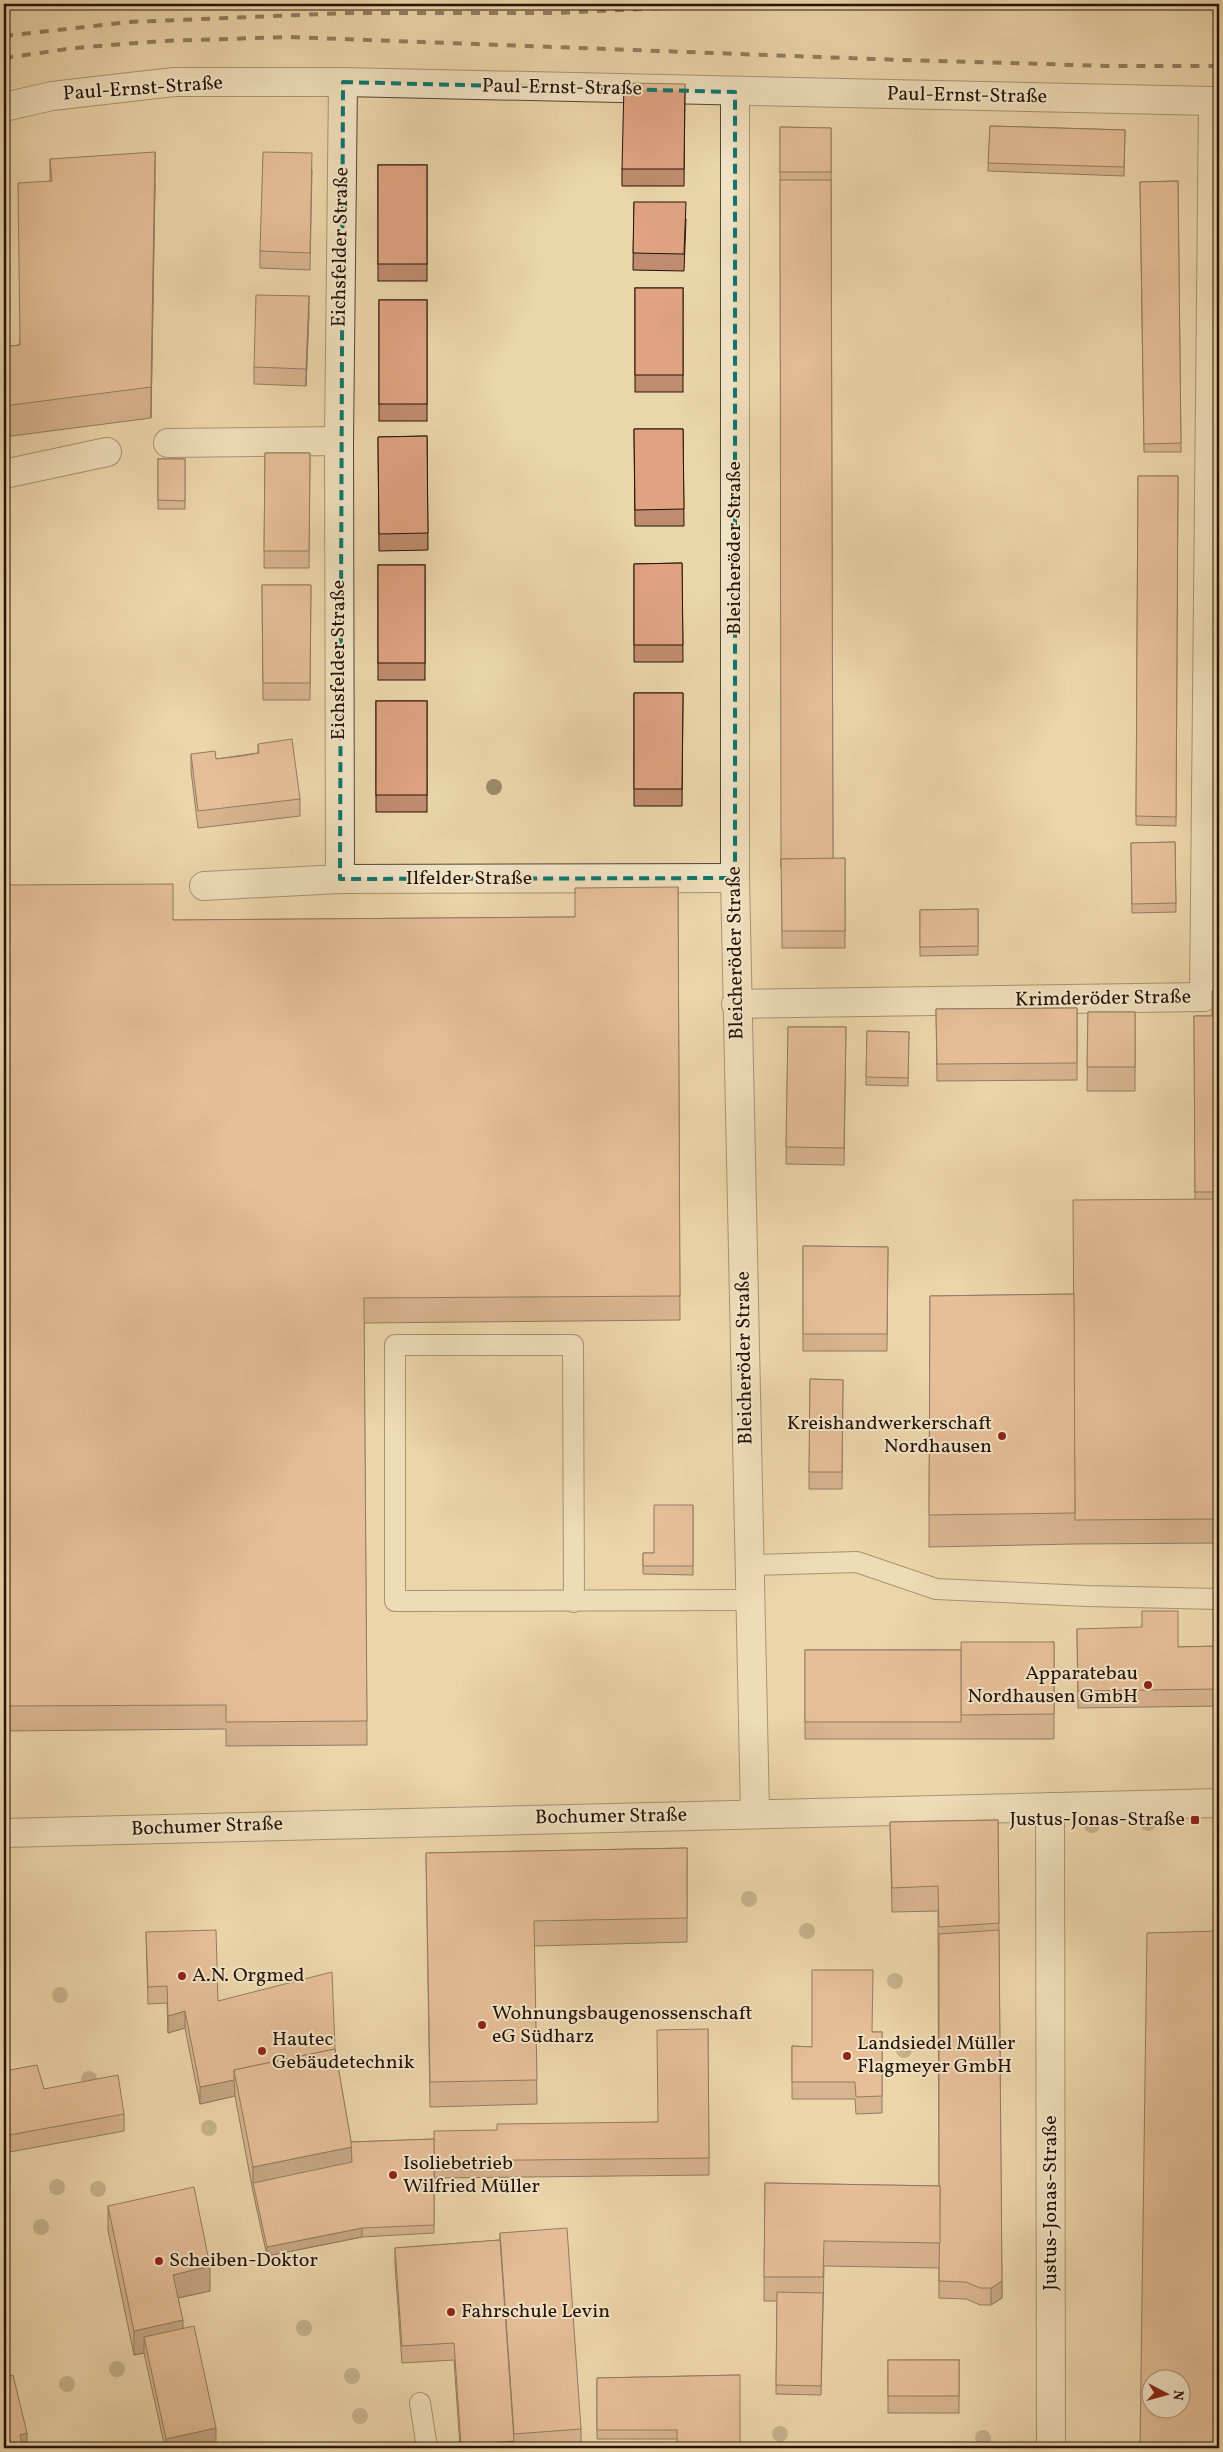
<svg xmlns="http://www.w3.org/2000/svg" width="1223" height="2452" font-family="Vollkorn,serif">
  <rect width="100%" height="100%" fill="#ebd6a9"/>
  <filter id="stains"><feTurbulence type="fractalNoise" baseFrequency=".004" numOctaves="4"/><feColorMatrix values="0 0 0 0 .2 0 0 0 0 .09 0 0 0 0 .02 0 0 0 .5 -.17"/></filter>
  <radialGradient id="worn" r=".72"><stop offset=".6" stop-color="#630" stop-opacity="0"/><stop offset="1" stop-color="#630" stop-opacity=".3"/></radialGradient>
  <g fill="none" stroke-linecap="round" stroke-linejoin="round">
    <defs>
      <g id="lane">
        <polyline points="750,1565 857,1562 936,1589 1087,1596 1219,1599"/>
        <polyline points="574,1602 573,1345 395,1345 395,1601 751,1600"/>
        <polyline points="420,2403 427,2448"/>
      </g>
      <g id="street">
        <polyline points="735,92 735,878 755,1814"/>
        <polyline points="4,107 52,96 174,82 343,82 1213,101 1204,997 736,1004"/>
        <polyline points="168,443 339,441"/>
        <polyline points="4,474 107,452"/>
        <polyline points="340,879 339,441 343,82"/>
        <polyline points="204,886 340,879 735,878"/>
        <polyline points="1050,1807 1051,2448"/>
        <polyline points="4,1833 1219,1803"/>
      </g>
    </defs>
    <!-- lane casing -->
    <use href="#lane" stroke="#574331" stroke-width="22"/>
    <!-- street casing -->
    <use href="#street" stroke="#574331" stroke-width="30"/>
    <!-- lane -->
    <use href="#lane" stroke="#f2e4c7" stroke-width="20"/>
    <!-- street -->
    <use href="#street" stroke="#f2e4c7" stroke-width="28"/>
    <!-- rail -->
    <g stroke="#261209" stroke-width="4" stroke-dasharray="9 9" stroke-linecap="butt">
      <polyline points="402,7 427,4"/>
      <polyline points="4,36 129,22 348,13 557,13 748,4 834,4"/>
      <polyline points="4,58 74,48 162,41 289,37 872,59 1111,66 1219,66"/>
    </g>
  </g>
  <!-- trees -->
  <g fill="#9a8b6a">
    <circle cx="494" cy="787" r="8"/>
    <circle cx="1148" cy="1823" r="8"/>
    <circle cx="1092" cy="1825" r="8"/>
    <circle cx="749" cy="1899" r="8"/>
    <circle cx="807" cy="1931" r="8"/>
    <circle cx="895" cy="1981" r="8"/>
    <circle cx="60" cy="1995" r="8"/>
    <circle cx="904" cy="2050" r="8"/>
    <circle cx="89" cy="2079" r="8"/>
    <circle cx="209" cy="2128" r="8"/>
    <circle cx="57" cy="2187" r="8"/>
    <circle cx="98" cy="2189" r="8"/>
    <circle cx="41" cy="2227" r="8"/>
    <circle cx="304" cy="2328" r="8"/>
    <circle cx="117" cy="2369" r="8"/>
    <circle cx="352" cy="2376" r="8"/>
    <circle cx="67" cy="2384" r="8"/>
    <circle cx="360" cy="2416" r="8"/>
    <circle cx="780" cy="2434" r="8"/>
    <circle cx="983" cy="2438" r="8"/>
  </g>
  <!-- wall -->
  <g fill="#c08c6f" stroke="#261209">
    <polygon points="685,84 684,186 622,186 622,169"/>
    <polygon points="990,126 1125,130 1124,176 988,171"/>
    <polygon points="780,127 831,128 833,859 845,858 845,948 782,948"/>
    <polygon points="50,159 155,183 151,418 4,437 4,347 19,345 50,181"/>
    <rect x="378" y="165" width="49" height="116"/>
    <polygon points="312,170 310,270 260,268 260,251"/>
    <polygon points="1178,181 1181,452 1144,452 1140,182"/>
    <polygon points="634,202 686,219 684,271 633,270"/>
    <rect x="635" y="288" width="48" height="104"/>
    <rect x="379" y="300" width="48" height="121"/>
    <polygon points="309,313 306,386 254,384 254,367"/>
    <polygon points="634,429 683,429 684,526 635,526"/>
    <polygon points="427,436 428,550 379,551 378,437"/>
    <polygon points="265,453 310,453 309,568 264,568"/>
    <rect x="158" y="459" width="27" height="50"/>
    <polygon points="1138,476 1178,476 1176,826 1136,825"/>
    <polygon points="682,563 683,662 634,662 634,564"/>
    <rect x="378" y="565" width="47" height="115"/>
    <polygon points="262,585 311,585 310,700 263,700"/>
    <polygon points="634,693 683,693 682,806 634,806"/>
    <rect x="376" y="701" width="51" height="111"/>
    <polygon points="258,744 300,799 300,816 198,828 191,771 191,754 216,759 258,753"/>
    <polygon points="1175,842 1176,912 1132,913 1131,843"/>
    <polygon points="4,885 173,920 575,917 678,887 680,1320 364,1323 367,1745 226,1746 226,1729 4,1731"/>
    <polygon points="978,909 978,955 920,956 920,910"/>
    <polygon points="1219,991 1219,1543 1075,1544 929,1547 930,1296 1073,1294 1195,1199 1194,1016 1212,1016"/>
    <polygon points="1077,1008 1077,1080 937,1081 936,1009"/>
    <polygon points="1088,1012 1135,1012 1135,1091 1087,1091"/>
    <polygon points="788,1027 846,1027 844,1165 786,1164"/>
    <polygon points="867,1031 909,1032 908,1086 866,1085"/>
    <polygon points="803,1246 888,1247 887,1351 803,1351"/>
    <polygon points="810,1379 843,1380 842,1489 809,1489"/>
    <polygon points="693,1505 693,1575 643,1574 643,1553 654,1553"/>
    <polygon points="1077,1629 1178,1647 1219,1646 1219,1706 1078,1708"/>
    <polygon points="1054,1642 1054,1739 805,1739 805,1650 961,1650"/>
    <polygon points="998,1820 1002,2298 991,2305 980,2305 966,2299 939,2298 939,2268 824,2266 821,2395 776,2394 777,2301 764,2301 765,2183 939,2186 938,1911 892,1912 890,1822"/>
    <polygon points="687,1848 687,1942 534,1946 537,2104 430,2107 426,1853"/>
    <polygon points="146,1932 218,2001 335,2049 351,2142 434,2139 497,2130 658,2122 708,2029 709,2175 434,2178 434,2148 434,2233 362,2237 267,2256 253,2192 235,2096 200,2104 185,2028 168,2033 167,2003 148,2004"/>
    <polygon points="873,2032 882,2032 882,2113 856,2114 855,2099 792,2099 792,2046 812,2047"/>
    <polygon points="4,2071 44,2089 124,2114 124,2131 4,2153"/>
    <polygon points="108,2206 210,2291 178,2298 183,2328 216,2445 201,2448 165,2448 144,2353 134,2355 108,2230"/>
    <polygon points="500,2233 581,2429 581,2448 460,2448 454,2360 402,2363 395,2265 395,2248 500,2240"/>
    <rect x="888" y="2360" width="71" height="53"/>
    <polygon points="740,2375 677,2439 597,2439 597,2378"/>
  </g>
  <!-- shaded-wall -->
  <g fill="#9c725a" stroke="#261209">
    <polygon points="155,152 155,183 151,418 151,387"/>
    <polygon points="309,296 309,313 306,386 306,369"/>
    <polygon points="185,2011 185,2028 168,2033 168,2016"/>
    <polygon points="234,2080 235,2096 200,2104 200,2087"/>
    <polygon points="352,2147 352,2171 253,2183 253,2167"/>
    <polygon points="362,2228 362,2237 267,2256 267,2247"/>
    <polygon points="210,2266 210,2291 173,2299 173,2275"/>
    <polygon points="1002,2281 1002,2298 991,2305 991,2288"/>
    <polygon points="183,2320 183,2345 144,2337 144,2353 134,2355 134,2331"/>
    <polygon points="216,2428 216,2445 201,2448 166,2448 166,2439"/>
    <polygon points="27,2433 27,2448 20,2448 20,2435"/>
  </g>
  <!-- building -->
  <g fill="#dfa381" stroke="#261209" fill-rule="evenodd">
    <polygon points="624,83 685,84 684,169 622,169"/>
    <polygon points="990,126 1125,130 1124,167 988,163"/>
    <polygon points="780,127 831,128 831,172 780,172"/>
    <polygon points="155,152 151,387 4,406 4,347 20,345 18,183 52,181 50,159"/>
    <polygon points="263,152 312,153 310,253 260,251"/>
    <rect x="378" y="165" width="49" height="99"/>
    <polygon points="780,180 831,180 833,859 781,859 781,867"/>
    <polygon points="1178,181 1181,443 1144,444 1140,182"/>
    <polygon points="634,202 686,202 684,254 633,253"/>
    <rect x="635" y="288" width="48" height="87"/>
    <polygon points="256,295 309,296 306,369 254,367"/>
    <rect x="379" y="300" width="48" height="104"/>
    <polygon points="634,429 683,429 684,509 635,510"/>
    <polygon points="427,436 428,533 379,534 378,437"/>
    <polygon points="265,453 310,453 309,551 264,551"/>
    <polygon points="158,459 185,459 185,501 158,500"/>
    <polygon points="1138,476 1178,476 1176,817 1136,816"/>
    <polygon points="682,563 683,645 634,645 634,564"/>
    <rect x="378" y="565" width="47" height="98"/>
    <polygon points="262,585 311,585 310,683 263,683"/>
    <polygon points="634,693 683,693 682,789 634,789"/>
    <rect x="376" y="701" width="51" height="94"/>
    <polygon points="292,739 300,799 198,811 191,754 215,751 216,759 241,756 259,753 258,744"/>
    <polygon points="1175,842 1176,903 1132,904 1131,843"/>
    <polygon points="845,858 845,931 782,931 781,859"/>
    <polygon points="173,884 173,920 575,917 575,888 678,887 680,1296 364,1298 367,1721 226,1722 226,1705 4,1706 4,885"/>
    <polygon points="978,909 978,946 920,947 920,910"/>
    <polygon points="1212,991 1219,991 1219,1192 1195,1192 1194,1016 1212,1016"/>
    <polygon points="1077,1008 1077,1063 937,1064 936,1009"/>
    <polygon points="1088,1012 1135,1012 1135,1067 1087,1067"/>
    <polygon points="788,1027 846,1027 844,1148 786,1147"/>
    <polygon points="867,1031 909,1032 908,1078 866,1077"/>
    <polygon points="1219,1199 1219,1519 1075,1520 1073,1200"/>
    <polygon points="803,1246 888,1247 887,1334 803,1334"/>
    <polygon points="1074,1294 1075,1513 929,1515 930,1296"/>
    <polygon points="810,1379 843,1380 842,1472 809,1472"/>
    <polygon points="654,1505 693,1505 693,1566 643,1566 643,1553 654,1553"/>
    <polygon points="1142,1611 1178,1611 1178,1647 1219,1646 1219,1689 1078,1691 1077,1629 1142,1627"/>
    <polygon points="961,1642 1054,1642 1054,1714 961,1715"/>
    <rect x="805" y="1650" width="156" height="72"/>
    <polygon points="998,1820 999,1923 939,1927 938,1886 892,1888 890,1822"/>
    <polygon points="687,1848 687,1918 534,1921 537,2080 430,2082 426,1853"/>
    <polygon points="216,1930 218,2001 332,1972 335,2049 234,2070 234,2080 200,2087 185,2011 168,2016 167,1986 148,1987 146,1932"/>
    <polygon points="999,1930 1002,2281 991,2288 980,2288 966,2282 939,2281 940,2186 939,2186 939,1934"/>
    <path d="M 1219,1931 L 1219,2448 L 1140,2448 L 1147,1933 ZM 1150,2380 L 1180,2380 L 1180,2410 L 1150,2410 Z"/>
    <polygon points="812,1970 873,1970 872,2032 882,2032 882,2096 856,2097 855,2082 792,2082 792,2046 812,2047"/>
    <polygon points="708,2029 709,2158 434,2161 434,2131 497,2130 497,2124 658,2122 657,2030"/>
    <polygon points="335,2049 352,2147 253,2167 234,2070"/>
    <polygon points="37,2065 44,2089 118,2075 124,2114 4,2136 4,2071"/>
    <polygon points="434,2139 434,2225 362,2228 267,2247 253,2183 352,2162 351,2142"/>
    <polygon points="765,2183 940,2186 940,2243 824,2241 823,2277 764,2277"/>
    <polygon points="194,2187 210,2266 173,2275 183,2320 134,2331 108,2206"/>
    <polygon points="567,2228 581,2429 514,2434 500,2233"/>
    <polygon points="500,2240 514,2441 461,2445 454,2343 402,2346 395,2248"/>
    <polygon points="777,2292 823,2293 821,2386 776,2385"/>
    <polygon points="194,2326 216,2428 166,2439 144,2337"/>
    <rect x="888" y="2360" width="71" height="36"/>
    <polygon points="4,2366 6,2377 13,2375 27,2433 20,2435 23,2448 29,2446 29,2448 4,2448"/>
    <polygon points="740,2375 740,2448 677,2448 677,2430 597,2430 597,2378"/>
  </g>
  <!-- marked area -->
  <path d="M0 0H1223V2452H0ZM 343,82 L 735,92 L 735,878 L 340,879 Z" fill="#ebd6a9" fill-opacity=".55" fill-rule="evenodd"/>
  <path fill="none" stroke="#0f766e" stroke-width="4" stroke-dasharray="10 6" stroke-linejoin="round" d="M 343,82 L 735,92 L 735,878 L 340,879 Z"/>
  <!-- markers -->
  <g fill="#8f2418" stroke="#f2e4c7" stroke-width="2">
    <circle cx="1002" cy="1436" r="5"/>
    <circle cx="1148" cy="1685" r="5"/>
    <rect x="1190" y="1815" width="10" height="10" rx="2.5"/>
    <circle cx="182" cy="1976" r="5"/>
    <circle cx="482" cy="2025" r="5"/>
    <circle cx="262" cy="2051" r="5"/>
    <circle cx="847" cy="2056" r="5"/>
    <circle cx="393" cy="2175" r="5"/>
    <circle cx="159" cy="2261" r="5"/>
    <circle cx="451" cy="2312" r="5"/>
  </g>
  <g text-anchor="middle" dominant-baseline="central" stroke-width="4" stroke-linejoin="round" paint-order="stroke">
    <!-- street labels -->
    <g font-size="20" fill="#261209" stroke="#f2e4c7">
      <text transform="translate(562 88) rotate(1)">Paul-Ernst-Straße</text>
      <text transform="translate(143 89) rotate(-4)">Paul-Ernst-Straße</text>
      <text transform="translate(967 96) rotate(1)">Paul-Ernst-Straße</text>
      <text transform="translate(341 247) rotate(-89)">Eichsfelder Straße</text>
      <text transform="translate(735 548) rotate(-90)">Bleicheröder Straße</text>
      <text transform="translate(339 660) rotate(-90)">Eichsfelder Straße</text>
      <text x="469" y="879">Ilfelder Straße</text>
      <text transform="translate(736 953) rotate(-91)">Bleicheröder Straße</text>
      <text transform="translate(1103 999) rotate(-1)">Krimderöder Straße</text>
      <text transform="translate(745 1358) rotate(-91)">Bleicheröder Straße</text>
      <text transform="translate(611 1817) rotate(-1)">Bochumer Straße</text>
      <text transform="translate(207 1827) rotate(-2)">Bochumer Straße</text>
      <text transform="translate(1051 2203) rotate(-90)">Justus-Jonas-Straße</text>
    </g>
    <!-- poi labels -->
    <g font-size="20" fill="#261209" stroke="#f2e4c7" text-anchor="start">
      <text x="992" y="1424" text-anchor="end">Kreishandwerkerschaft<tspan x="992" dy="23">Nordhausen</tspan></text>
      <text x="1138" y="1674" text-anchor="end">Apparatebau<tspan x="1138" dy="23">Nordhausen GmbH</tspan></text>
      <text x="1185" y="1820" text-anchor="end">Justus-Jonas-Straße</text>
      <text x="192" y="1976">A.N. Orgmed</text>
      <text x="492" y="2014">Wohnungsbaugenossenschaft<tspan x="492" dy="23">eG Südharz</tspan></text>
      <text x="272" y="2040">Hautec<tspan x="272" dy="23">Gebäudetechnik</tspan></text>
      <text x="857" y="2044">Landsiedel Müller<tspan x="857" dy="23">Flagmeyer GmbH</tspan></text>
      <text x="403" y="2164">Isoliebetrieb<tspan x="403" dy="23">Wilfried Müller</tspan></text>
      <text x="169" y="2261">Scheiben-Doktor</text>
      <text x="461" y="2312">Fahrschule Levin</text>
    </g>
  </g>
  <!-- margin -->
  <rect width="1223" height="2452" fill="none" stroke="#ebd6a9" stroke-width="20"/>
  <rect x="5" y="5" width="1213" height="2442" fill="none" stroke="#261209" stroke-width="2.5"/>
  <rect x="10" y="10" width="1203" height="2432" fill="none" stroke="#261209"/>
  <!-- north arrow -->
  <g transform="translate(1166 2394) rotate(96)"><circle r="24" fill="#f2e4c7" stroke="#a0907b"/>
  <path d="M0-4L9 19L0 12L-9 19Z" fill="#8f2418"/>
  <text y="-8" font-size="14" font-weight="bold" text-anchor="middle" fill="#261209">N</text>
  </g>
  <rect width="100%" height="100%" filter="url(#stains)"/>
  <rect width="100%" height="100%" fill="url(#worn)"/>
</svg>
